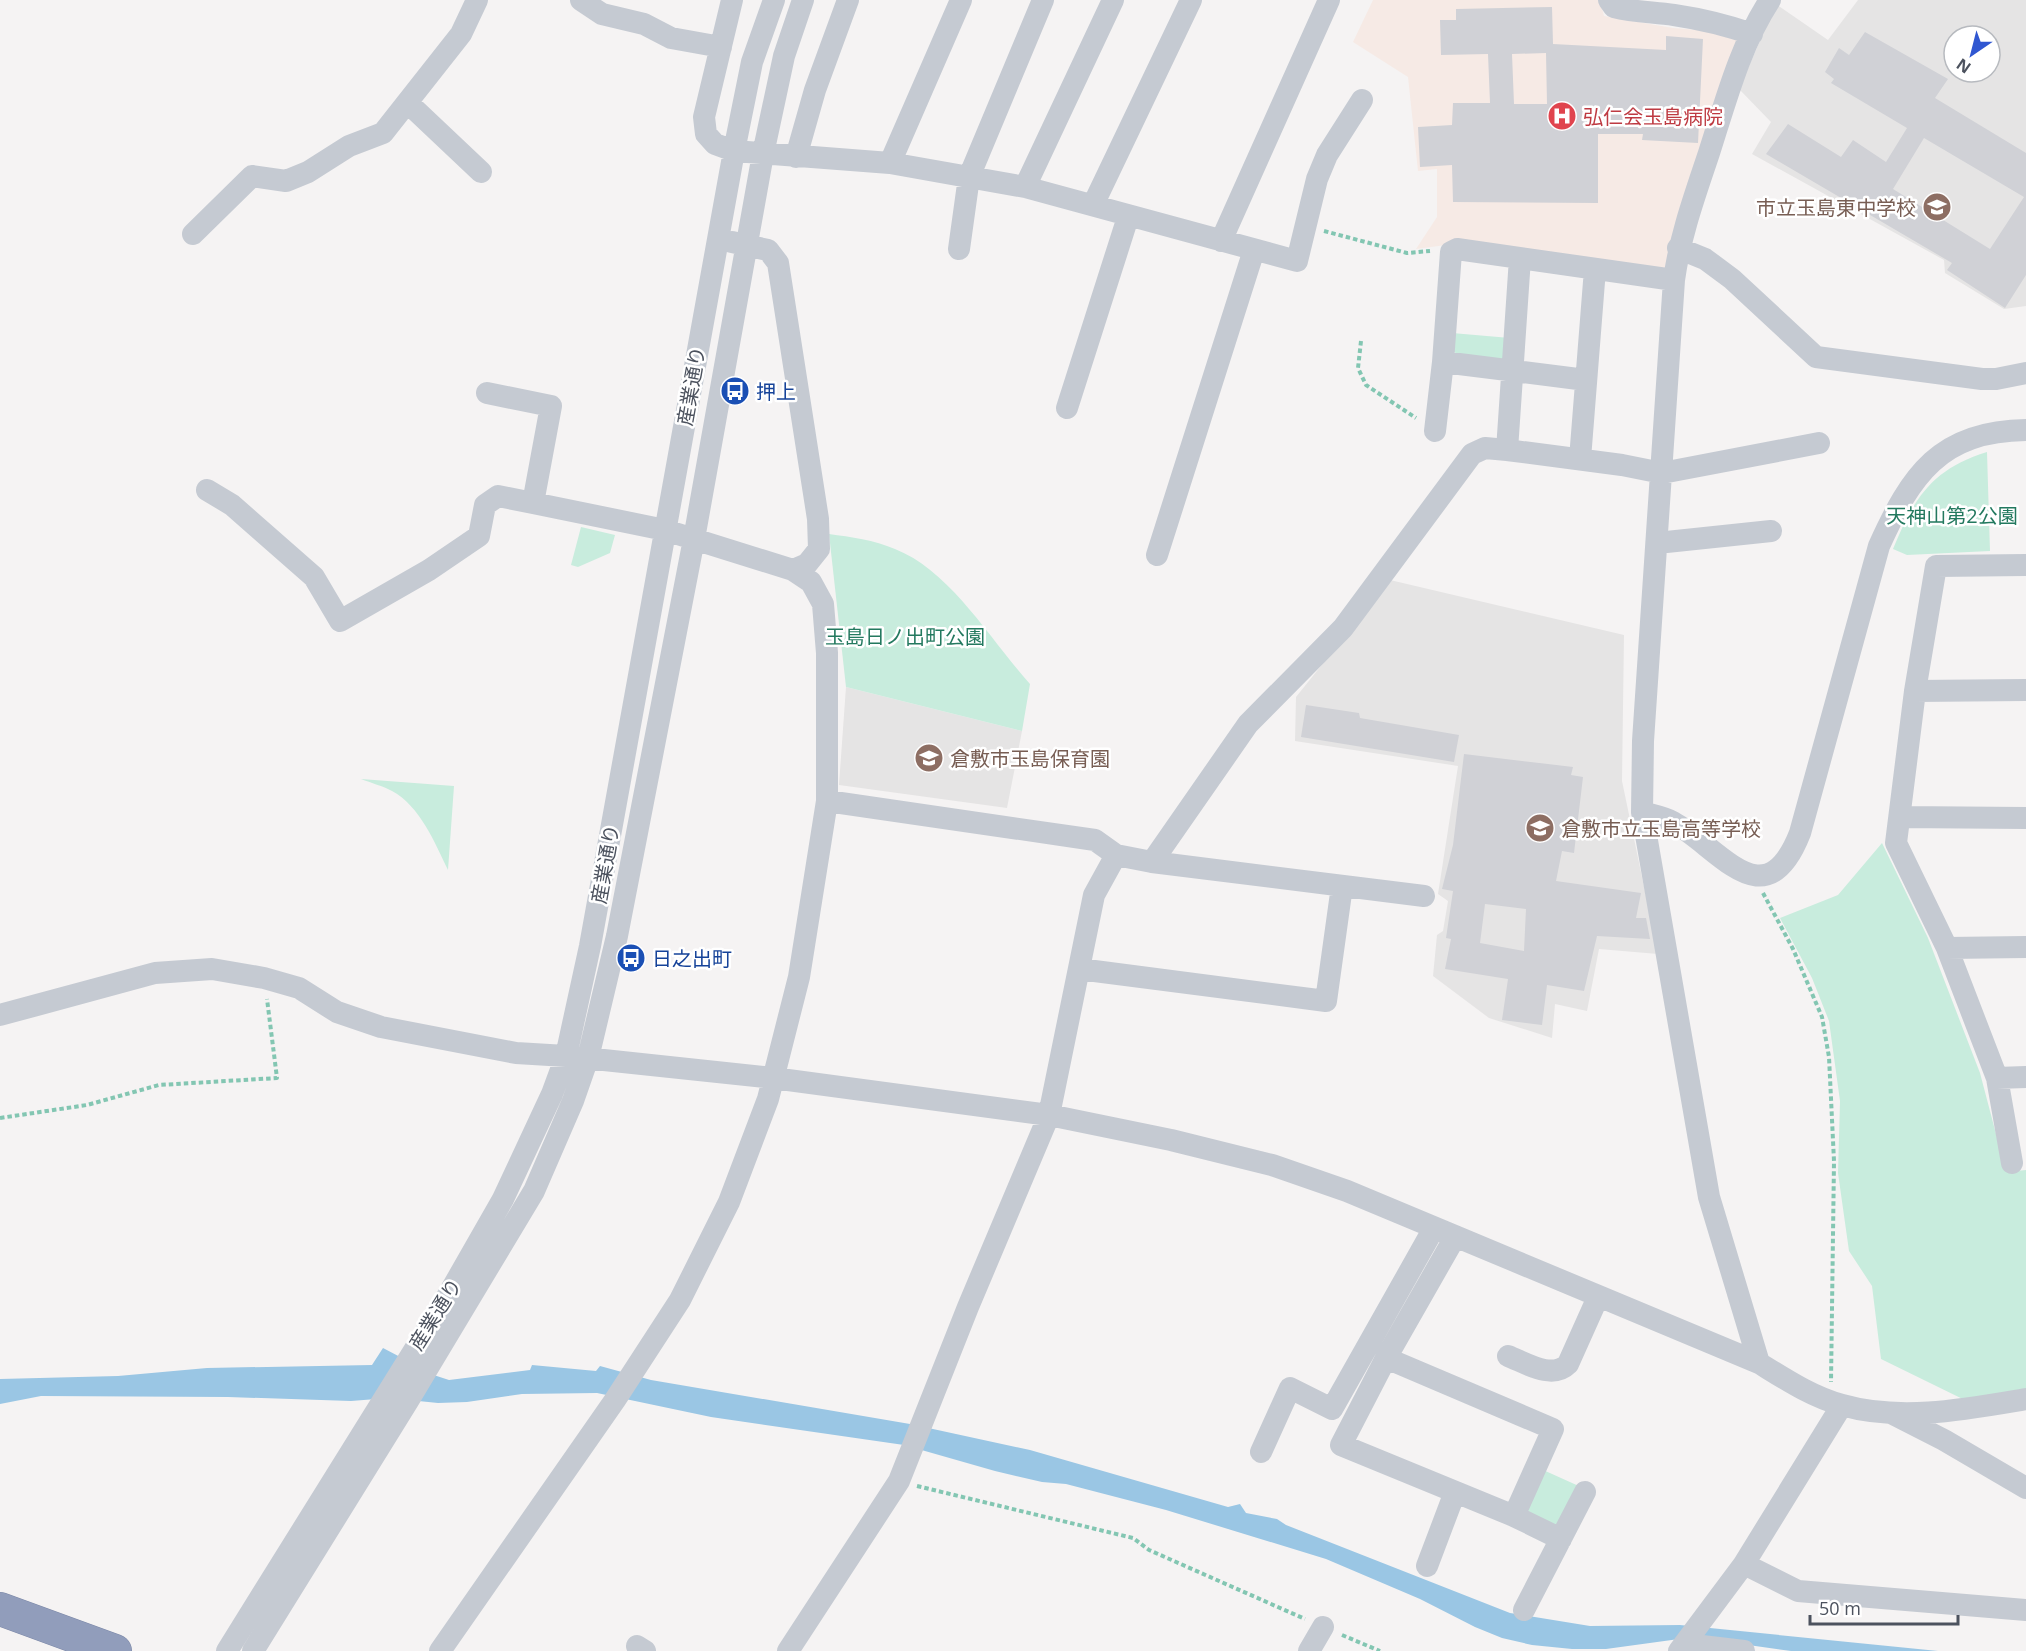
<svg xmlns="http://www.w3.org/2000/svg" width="2026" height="1651" font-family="'Open Sans','Noto Sans JP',sans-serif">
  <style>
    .education { fill: #e5e4e4; fill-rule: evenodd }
    .medical { fill: #f6eae5 }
    .green { fill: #c8ecdd }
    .water { fill: #9ac6e4 }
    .building { fill: #d0d1d6; fill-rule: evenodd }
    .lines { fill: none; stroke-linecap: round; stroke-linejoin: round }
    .highway-casing { stroke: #7c88a7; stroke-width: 34 }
    .path { stroke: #83c6b2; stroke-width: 4; stroke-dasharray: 4.5 3; stroke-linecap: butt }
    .minor { stroke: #c5cad2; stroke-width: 22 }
    .highway { stroke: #919dbb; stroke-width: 33 }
    .labels { text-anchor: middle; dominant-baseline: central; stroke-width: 5; stroke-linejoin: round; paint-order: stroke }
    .health-label { font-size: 20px; fill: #be3a42; stroke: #fff; text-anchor: start }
    .education-label { font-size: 20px; fill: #785e54; stroke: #fff; text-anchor: start }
    .street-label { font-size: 20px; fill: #4c525e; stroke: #fff }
    .transit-label { font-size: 20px; fill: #164399; stroke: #fff; text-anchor: start }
    .park-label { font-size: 20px; fill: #23795f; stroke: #fff }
  </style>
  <rect width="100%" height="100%" fill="#f5f3f3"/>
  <path class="education" d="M1858 0H2026V306L2004 309 1945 273 1944 260 1752 154 1771 122 1739 89 1776 4 1828 40ZM1954 36H1990V72H1954Z
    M1390 580 1624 635 1622 781 1658 954 1599 949 1587 1011 1555 1004 1552 1038 1489 1018 1433 976 1437 935 1443 931 1448 901 1438 894 1458 766 1295 741 1296 697Z
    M846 687 1022 731 1007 808 839 785Z"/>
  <path class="medical" d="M1373 0H1600L1604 16 1673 28 1725 32 1742 41 1664 270 1461 243 1416 249 1437 217V169L1418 171 1408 77 1353 42Z"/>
  <path class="green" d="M1452 333 1510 338 1504 362 1457 354 1450 349Z
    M1987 452 1990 551 1907 555 1893 549C1914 498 1932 469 1987 452Z
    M581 527 615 535 610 553 578 567 571 565Z
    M829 534C851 537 874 540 895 549 951 571 991 641 1030 684L1022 731 846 687Z
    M361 779 454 786 448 870C435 843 420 806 392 791 383 786 371 783 361 779Z
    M1882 843 1928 938 1980 1073 2006 1172 2026 1170V1399L1979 1407 1881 1359 1872 1286 1849 1251 1838 1173 1840 1101 1829 1021 1812 978 1780 918 1838 895Z
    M1541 1469 1581 1487 1561 1523 1552 1526 1529 1512 1525 1505Z"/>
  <path class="water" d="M383 1348 404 1359 406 1366 449 1380 530 1370 532 1365 596 1371 600 1366 651 1380 910 1424 1030 1450 1228 1507 1240 1504 1246 1513 1277 1519 1286 1525 1510 1613 1590 1626 1680 1625 1938 1651H1791L1713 1640 1679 1639 1606 1649H1572L1532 1645 1502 1638 1475 1627 1420 1599 1326 1559 1166 1510 1066 1484 1042 1482 995 1471 904 1445 711 1417 597 1393 522 1394 467 1402 438 1403 389 1398 351 1401 228 1397 41 1396 0 1404V1379L118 1376 207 1368 372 1365Z"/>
  <path class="building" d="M1552 7 1553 44 1666 50V36L1703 39 1698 143 1642 140 1643 134H1598V203L1453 202 1452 165 1420 167 1418 127 1452 125 1453 103H1490L1488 54 1441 55 1440 20H1456V9ZM1546 53 1547 104H1514L1512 54Z
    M1865 32 1948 79 1935 98 2026 153V275L2005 308 1947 270 1952 263 1766 154 1788 124 1841 157 1853 140 1886 162 1907 128 1831 83 1834 79 1825 72 1839 48 1849 55ZM1924 138 2024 197 1990 249 1893 189Z
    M1306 705 1359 713 1360 718 1459 735 1454 762 1301 737Z
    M1464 754 1573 767 1571 775 1583 777 1574 853 1562 851 1556 881 1641 893 1636 918H1646L1650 939 1597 936 1584 991 1547 985 1542 1025 1502 1020 1508 979 1445 969 1451 939 1446 938 1453 891 1442 889 1453 845ZM1485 904 1526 909 1524 951 1480 943Z"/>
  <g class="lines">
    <g class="highway-casing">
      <path id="highway" d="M0 1609 115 1651"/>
    </g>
    <path class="path" d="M1324 231 1407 253 1430 251
      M1361 341 1358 368 1366 385 1416 418
      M1763 893 1793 949 1822 1017 1829 1057 1834 1161 1831 1382
      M0 1118 87 1105 159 1085 277 1078 267 999
      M917 1486 1133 1538 1149 1550 1305 1619
      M1342 1635 1380 1651"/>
    <path class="minor" d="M581 0 602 14 644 24 671 38 721 47
      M732 0 704 117 706 134 715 144 734 151 890 163 1025 187 1297 261 1317 179 1327 155 1362 100
      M1609 0 1614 7C1634 12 1653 12 1674 15 1701 19 1726 25 1752 34
      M408 103 481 172
      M796 157 815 90 848 0
      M890 163 961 0
      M1025 187 1113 0
      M1093 205 1191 0
      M193 234 252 176 286 181 308 172 349 146 383 133 461 34 477 0
      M1221 241 1329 0
      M732 242 768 250 778 263 818 519 819 549 807 564 793 570
      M1678 248 1705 259 1732 279 1816 357 1982 379H1996L2026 373
      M959 249 969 177 1043 0
      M1443 362 1586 380
      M1067 408 1128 217
      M1435 431 1443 362 1451 252 1457 249 1674 280
      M1507 450 1520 258
      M1580 459 1595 269
      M207 490 232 505 314 577 340 621 429 570 479 536 485 505 498 496 533 503
      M1657 543 1771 531
      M1157 555 1254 250
      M1915 691 2026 690
      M827 801 1095 840 1116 855 1152 862 1248 724 1343 628 1472 454 1485 448 1507 450 1622 465 1662 473 1819 443
      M1642 812C1652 815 1664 817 1673 822 1720 848 1765 922 1800 833L1879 546C1911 475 1940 431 2026 430
      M1900 817 2026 818
      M1152 862 1424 896
      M1947 948 2026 947
      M1079 969 1326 1001 1342 886
      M0 1015 155 973 212 969 264 978 299 988 337 1012 381 1027 516 1053 566 1056 773 1078 1049 1115 1171 1140 1272 1165 1347 1191 1759 1363C1785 1379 1812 1397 1842 1405 1901 1422 1967 1409 2026 1399
      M1997 1078 2026 1077
      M2012 1163 1997 1078 1947 948 1896 843 1915 691 1936 566 2026 565
      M1455 1237 1386 1358 1341 1445 1514 1516 1561 1539
      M1508 1356C1526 1363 1552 1380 1568 1364L1598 1297
      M1386 1358 1553 1429 1514 1516
      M1759 1363 1709 1197 1642 812 1643 741 1674 280C1680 236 1695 195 1709 153 1726 100 1740 46 1770 0
      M1893 1414 1944 1440 2026 1488
      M1261 1452 1290 1388 1332 1409 1434 1228
      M1744 1564 1798 1591 2026 1610
      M1427 1566 1455 1492
      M1524 1610 1585 1492
      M1685 1644 1744 1651
      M637 1646 645 1651
      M227 1651 443 1304 503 1199 552 1094 566 1056 590 946 734 151 752 62 774 0
      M253 1651 408 1401 534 1191 573 1101 588 1058 617 936 694 539 763 154 784 56 803 0
      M440 1651 615 1400 680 1300 729 1202 768 1099 799 977 827 801V653L823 604 811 582 793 570 665 530 533 503 551 406 487 393
      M788 1651 899 1481 968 1307 1049 1115 1094 895 1116 855
      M1309 1651 1323 1627
      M1679 1651 1744 1564 1842 1405"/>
    <use href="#highway" class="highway"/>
  </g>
  <defs>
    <g id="hospital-disc" transform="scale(1.5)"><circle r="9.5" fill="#e0444e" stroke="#fff"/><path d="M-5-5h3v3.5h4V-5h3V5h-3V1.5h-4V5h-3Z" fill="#fff"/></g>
    <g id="school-disc" transform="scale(1.5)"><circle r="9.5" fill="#8d6e63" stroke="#fff"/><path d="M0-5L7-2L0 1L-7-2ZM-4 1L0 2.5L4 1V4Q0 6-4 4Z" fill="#fff"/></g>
    <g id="bus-disc" transform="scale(1.5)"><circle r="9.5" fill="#1a4fb4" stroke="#fff"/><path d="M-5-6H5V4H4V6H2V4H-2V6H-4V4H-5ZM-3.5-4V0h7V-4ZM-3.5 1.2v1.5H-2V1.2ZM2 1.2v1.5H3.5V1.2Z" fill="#fff"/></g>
  </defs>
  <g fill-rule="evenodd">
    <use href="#hospital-disc" x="1562" y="116"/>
    <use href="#school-disc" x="1937" y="207"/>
    <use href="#bus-disc" x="735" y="391"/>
    <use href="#school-disc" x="929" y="758"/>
    <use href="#school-disc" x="1540" y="828"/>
    <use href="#bus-disc" x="631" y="958"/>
  </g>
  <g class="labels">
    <g class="health-label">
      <text x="1583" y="116">弘仁会玉島病院</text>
    </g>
    <g class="education-label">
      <text x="1916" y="207" text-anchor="end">市立玉島東中学校</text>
      <text x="950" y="758">倉敷市玉島保育園</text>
      <text x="1561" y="828">倉敷市立玉島高等学校</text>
    </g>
    <g class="street-label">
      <text transform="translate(691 386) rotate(-80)">産業通り</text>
      <text transform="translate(605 864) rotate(-80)">産業通り</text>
      <text transform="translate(435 1314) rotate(-58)">産業通り</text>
    </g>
    <g class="transit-label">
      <text x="756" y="391">押上</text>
      <text x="652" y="958">日之出町</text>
    </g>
    <g class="park-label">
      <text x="1952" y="515">天神山第2公園</text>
      <text x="905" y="636">玉島日ノ出町公園</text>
    </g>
  </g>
  <g transform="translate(1972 54) rotate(215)"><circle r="28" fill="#ffffff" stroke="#b7babf" stroke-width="1.5"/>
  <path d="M0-4.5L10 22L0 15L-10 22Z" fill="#3057d1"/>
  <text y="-9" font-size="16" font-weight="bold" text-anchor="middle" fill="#4c525e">N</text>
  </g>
  <path d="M1810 1615v9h148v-9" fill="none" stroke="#4c525e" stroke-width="3"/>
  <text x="1819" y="1615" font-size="18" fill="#4c525e" stroke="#ffffff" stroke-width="4.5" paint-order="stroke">50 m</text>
</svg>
